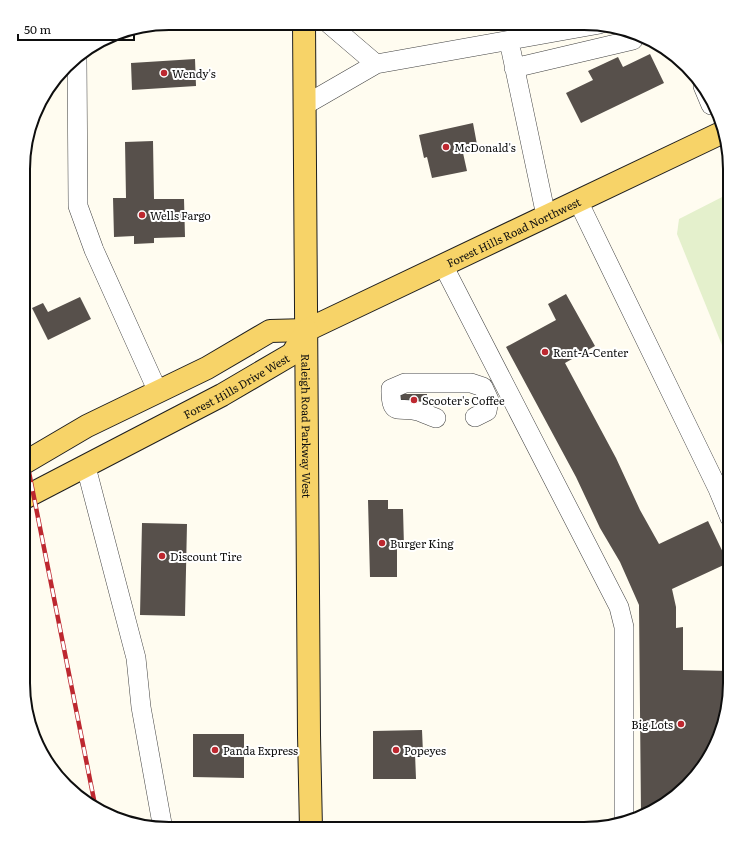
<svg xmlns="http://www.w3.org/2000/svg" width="753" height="852" font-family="Literata,serif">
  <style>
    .pitch { fill: #e4f0cc }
    .building { fill: #57504b }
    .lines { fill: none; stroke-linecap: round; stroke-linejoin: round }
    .minor-casing { stroke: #414141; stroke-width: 20 }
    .major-casing { stroke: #1f1f1f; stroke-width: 24 }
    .minor { stroke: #fff; stroke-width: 19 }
    .major { stroke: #f7d368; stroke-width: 22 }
    .rail-casing { stroke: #bd2830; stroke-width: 4.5 }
    .rail { stroke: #fff; stroke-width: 3; stroke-dasharray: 9; stroke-linecap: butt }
    .poi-dot { fill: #bd2830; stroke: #fff; stroke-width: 1.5 }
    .labels { text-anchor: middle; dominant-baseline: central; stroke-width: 4; stroke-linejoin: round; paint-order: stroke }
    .poi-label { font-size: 11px; fill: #0e0e0e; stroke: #fff; text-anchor: start }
    .street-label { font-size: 11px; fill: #0e0e0e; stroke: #fff }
    .rim { fill: none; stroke: #0e0e0e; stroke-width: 2 }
  </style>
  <rect width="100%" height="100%" fill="#fffcf0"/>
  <path class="pitch" d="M730 193V365L677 234 679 219Z"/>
  <path class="building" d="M650 54 664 83 581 123 566 93 593 80 588 71 618 57 623 67Z
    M195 59 196 86 132 90 131 63Z
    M473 123 478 150 463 153 467 171 432 178 427 157 424 158 419 135Z
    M153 141 154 199H184L185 237 154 238V243L134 244V236L114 237 113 198H126L125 142Z
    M566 294 595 346 565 363 616 458 640 510 659 544 708 521 728 563 672 589 676 607V628L683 627V670L730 671V693L711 756 665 805 641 813 639 605 620 562 600 528 576 477 506 347 556 320 548 304Z
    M80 297 91 319 48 340 32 308 43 303 48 312Z
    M401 394H427L426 406 401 407Z
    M368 500H388V509H403L404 547H397V577H370Z
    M142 523 187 524 185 616 140 615Z
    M422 730 423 753H415L416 779H373V731Z
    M193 734H244V778L193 777Z"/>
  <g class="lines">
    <g class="minor-casing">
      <path id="minor" d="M328 23 376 64
        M509 41 546 216
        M77 57 78 206 94 250 158 392
        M514 68 633 40 630 33
        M703 86 711 105
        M305 105 376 64 600 24
        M578 201 718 489 730 518
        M443 265 619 607 624 627V819
        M436 418C430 416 424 413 418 411 400 406 390 418 391 389L405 383H471L483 387 489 400 487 411 475 417
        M86 467 136 658 141 707 163 829"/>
    </g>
    <g class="major-casing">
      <g id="major">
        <path id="s1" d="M304 23 309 735 311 829"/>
        <path id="s2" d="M24 463 87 426 207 368 270 331 307 330 721 133"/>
        <path id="s3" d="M24 498 222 395 292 354 307 330"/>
      </g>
    </g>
    <use href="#minor" class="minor"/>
    <use href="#major" class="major"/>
    <g class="rail-casing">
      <path id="rail" d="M24 447 96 810"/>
    </g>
    <use href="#rail" class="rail"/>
  </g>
  <g class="poi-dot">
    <circle cx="164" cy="73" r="4"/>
    <circle cx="446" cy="147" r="4"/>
    <circle cx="142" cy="215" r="4"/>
    <circle cx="545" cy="352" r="4"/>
    <circle cx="414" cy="400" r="4"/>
    <circle cx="382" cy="543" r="4"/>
    <circle cx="162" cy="556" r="4"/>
    <circle cx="681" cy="724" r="4"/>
    <circle cx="215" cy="750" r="4"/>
    <circle cx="396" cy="750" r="4"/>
  </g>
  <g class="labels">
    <g class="poi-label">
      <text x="172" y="73">Wendy's</text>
      <text x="454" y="147">McDonald's</text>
      <text x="150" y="215">Wells Fargo</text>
      <text x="553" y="352">Rent-A-Center</text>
      <text x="422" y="400">Scooter's Coffee</text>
      <text x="390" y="543">Burger King</text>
      <text x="170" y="556">Discount Tire</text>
      <text x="673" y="724" text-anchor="end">Big Lots</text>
      <text x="223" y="750">Panda Express</text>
      <text x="404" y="750">Popeyes</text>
    </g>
    <g class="street-label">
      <text stroke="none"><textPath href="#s2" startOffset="545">Forest Hills Road Northwest</textPath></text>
      <text stroke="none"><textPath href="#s3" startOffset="240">Forest Hills Drive West</textPath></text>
      <text stroke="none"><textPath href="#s1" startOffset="403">Raleigh Road Parkway West</textPath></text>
    </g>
  </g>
  <path d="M0 0H753V852H0ZM169 30H584A139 139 0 0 1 723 169V683A139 139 0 0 1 584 822H169A139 139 0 0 1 30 683V169A139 139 0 0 1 169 30Z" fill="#fff" fill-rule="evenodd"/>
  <path class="rim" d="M169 30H584A139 139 0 0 1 723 169V683A139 139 0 0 1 584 822H169A139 139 0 0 1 30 683V169A139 139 0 0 1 169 30Z"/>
  <path d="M18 34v6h116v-6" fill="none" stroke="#0e0e0e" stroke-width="2"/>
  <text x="24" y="34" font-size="12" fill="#0e0e0e" stroke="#ffffff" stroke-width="3" paint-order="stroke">50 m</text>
</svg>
